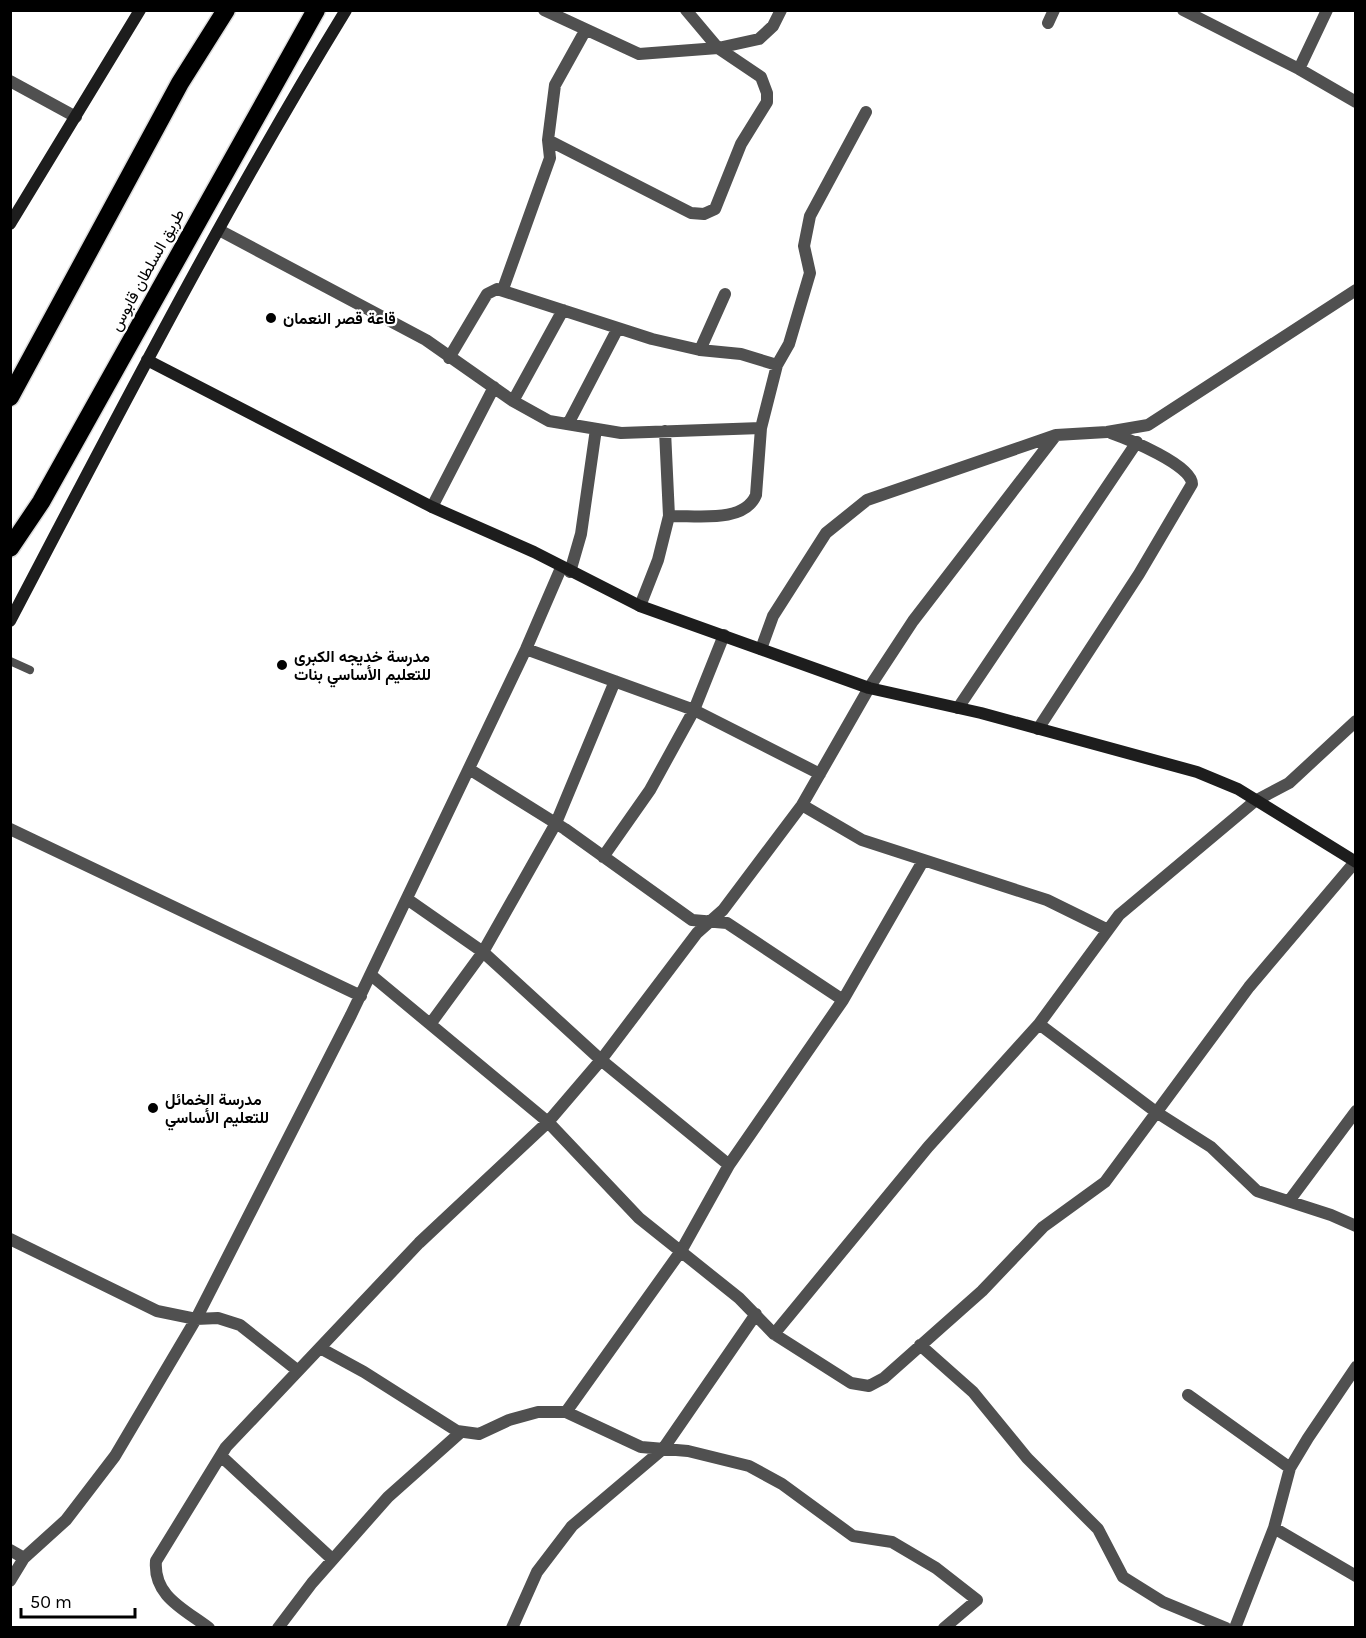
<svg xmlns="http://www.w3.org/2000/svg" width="1366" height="1638" font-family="Karla,Vazirmatn,sans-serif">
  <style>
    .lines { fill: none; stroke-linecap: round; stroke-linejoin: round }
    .highway-casing { stroke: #dbdbdb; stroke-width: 21 }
    .lane { stroke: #505050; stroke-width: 8 }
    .street { stroke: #505050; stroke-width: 12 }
    .secondary { stroke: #1d1d1d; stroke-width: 12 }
    .highway { stroke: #000; stroke-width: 18 }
    .poi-dot { fill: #000; stroke: #fff; stroke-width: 2 }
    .labels { text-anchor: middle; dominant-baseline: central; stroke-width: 4.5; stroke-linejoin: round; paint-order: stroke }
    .street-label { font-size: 16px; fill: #000; stroke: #fff }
    .poi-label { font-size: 16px; font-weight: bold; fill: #000; stroke: #fff; text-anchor: start }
  </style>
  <rect width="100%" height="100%" fill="#fff"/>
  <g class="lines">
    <g class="highway-casing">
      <path id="highway" d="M10 397 180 83 226 10
        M10 548 41 502 316 10"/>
    </g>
    <path class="lane" d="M10 661 30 670"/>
    <path class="street" d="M544 10 639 54 718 48 759 39 773 26 781 10
      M1183 10 1299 69 1356 102
      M1048 23 1054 10
      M1299 69 1327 10
      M10 81 76 117
      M548 140 691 213 704 214 715 209 741 144 767 102V93L761 77 718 48 686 10
      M219 230 426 340 513 401 549 421 621 433 761 428
      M503 289 550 158 548 140 555 85 585 31
      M700 350 725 294
      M449 358 487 294 497 289 652 339 700 350 741 354 777 365
      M513 401 563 310
      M568 424 618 328
      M432 507 494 387
      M669 516C695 515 744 524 756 495L761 428 777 365 789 344 810 273 804 246 810 216 866 112
      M570 572 581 534 596 429
      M640 606 658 560 669 516 665 431
      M526 649 694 710 820 774
      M761 649 773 616 826 533 867 500 1056 435 1107 432 1148 425 1356 290
      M958 708 1137 442
      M1038 729 1139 574 1192 484C1192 465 1128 439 1111 433
      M469 769 565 829 692 920 727 923 843 1000
      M802 805 862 840 1047 900 1108 930
      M10 829 361 996
      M603 857 650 790 694 710 724 635
      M407 899 483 952 601 1060 729 1165
      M371 975 548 1122 639 1218 739 1298 774 1334 851 1383 869 1386 884 1378 982 1291 1043 1227 1105 1182 1249 987 1355 862
      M431 1023 483 952 556 823 615 681
      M1039 1024 1156 1112 1211 1147 1257 1191 1331 1215 1356 1226
      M1289 1201 1356 1111
      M10 1239 157 1311 196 1319 218 1318 240 1325 297 1370
      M774 1334 928 1147 1039 1024 1119 915 1255 801 1289 783 1356 721
      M920 1345 973 1392 1027 1458 1098 1529 1123 1577 1163 1602 1226 1628
      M320 1348 364 1372 457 1431 479 1434 509 1420 538 1412H566L641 1447 688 1451 749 1466 782 1484 853 1536 892 1542 936 1568 977 1600 944 1628
      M1188 1395 1290 1468
      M566 1412 681 1251 729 1165 843 1000 923 861
      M221 1456 332 1559
      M1274 1528 1356 1576
      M10 1550 24 1558
      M10 1581 24 1558 66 1520 115 1456 196 1319 351 1015 526 649 561 568
      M209 1628C184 1609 153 1596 156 1561L226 1447 419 1243 548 1122 601 1060 697 933 723 910 802 805 869 688 913 621 1056 435
      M278 1628 312 1583 388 1497 461 1432
      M512 1628 537 1572 572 1526 663 1449 756 1314
      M1235 1628 1274 1528 1290 1468 1308 1438 1356 1367"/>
    <path class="secondary" d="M10 224 140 10
      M147 360 432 507 534 552 640 606 869 688 981 713 1197 772 1238 789 1356 862
      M10 621C118 415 224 209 346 10"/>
    <use href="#highway" class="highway"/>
  </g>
  <g class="poi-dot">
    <circle cx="271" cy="318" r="6"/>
    <circle cx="282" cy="665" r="6"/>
    <circle cx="153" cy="1108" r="6"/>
  </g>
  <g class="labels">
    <g class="street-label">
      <text transform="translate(147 270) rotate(-61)">طريق السلطان قابوس</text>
    </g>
    <g class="poi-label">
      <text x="283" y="318">قاعة قصر النعمان</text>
      <text x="294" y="656">مدرسة خديجه الكبرى<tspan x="294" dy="18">للتعليم الأساسي بنات</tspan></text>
      <text x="165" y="1099">مدرسة الخمائل<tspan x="165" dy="18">للتعليم الأساسي</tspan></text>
    </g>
  </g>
  <rect width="1366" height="1638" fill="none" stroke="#000000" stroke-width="24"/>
  <path d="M21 1608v9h114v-9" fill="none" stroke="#000000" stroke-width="3"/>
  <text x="30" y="1608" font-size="18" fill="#000000" stroke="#ffffff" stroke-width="4.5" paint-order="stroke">50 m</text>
</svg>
